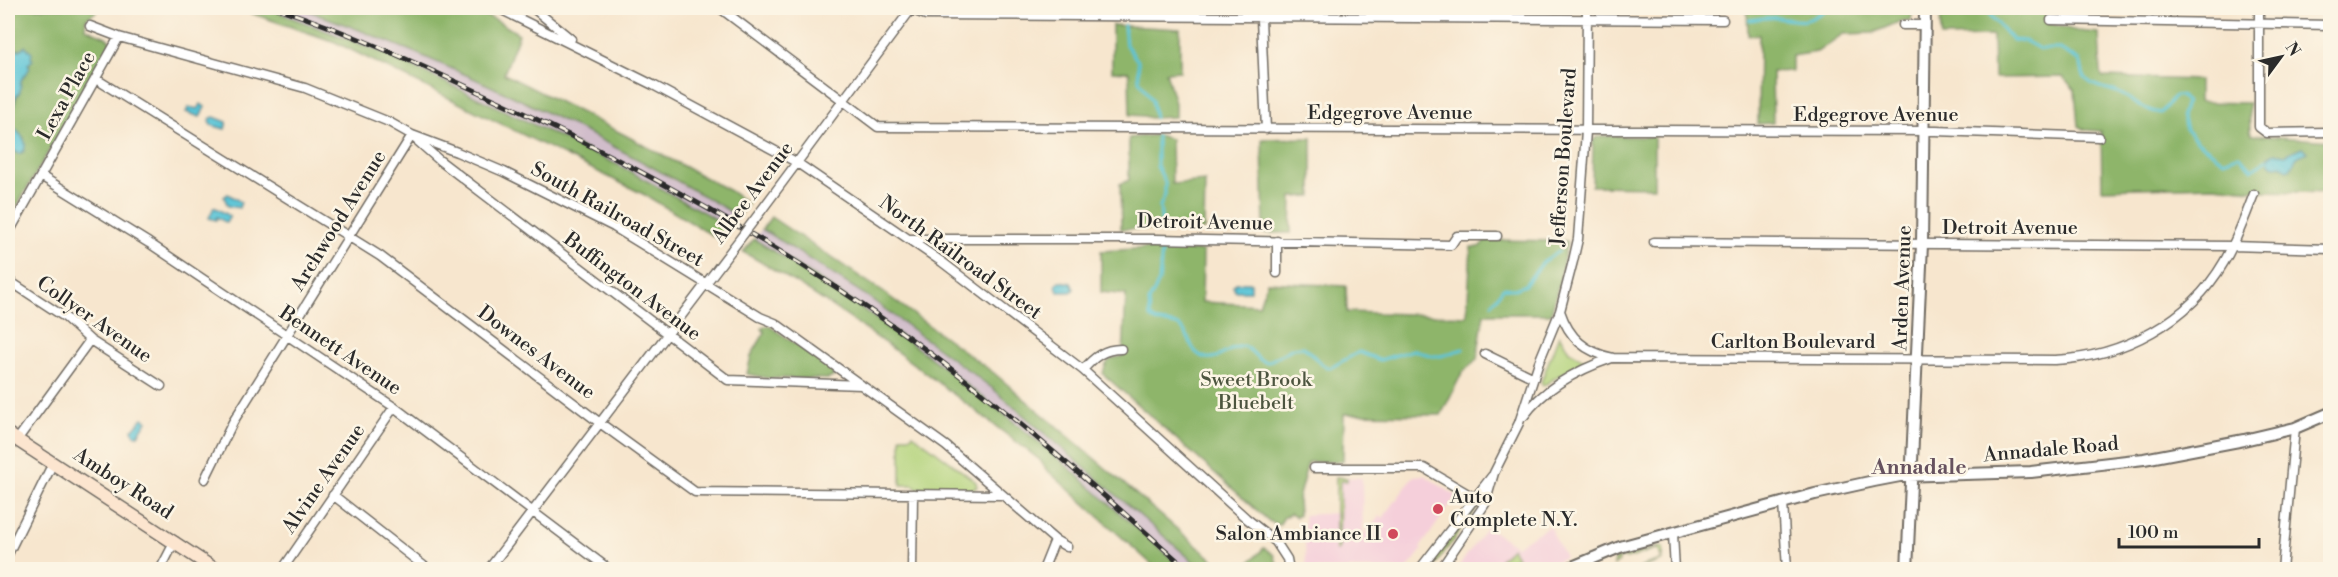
<svg xmlns="http://www.w3.org/2000/svg" width="2338" height="577" font-family="'Libre Bodoni',serif">
  <style>
    .built { fill: #f5cfda }
    .industrial { fill: #d1bdcb }
    .green { fill: #b3d37b; stroke: #6f7f53; stroke-width: 1.5 }
    .forest { fill: #8eb56b; stroke: #5c704b; stroke-width: 1.5 }
    .water { fill: #5bc5d7; stroke: #437881; stroke-width: 1.5 }
    .lines { fill: none; stroke-linecap: round; stroke-linejoin: round }
    .stream { stroke: #5bc5d7; stroke-width: 3 }
    .minor-casing { stroke: #726c64; stroke-width: 11 }
    .tertiary-casing { stroke: #726c64; stroke-width: 14 }
    .secondary-casing { stroke: #726c64; stroke-width: 15 }
    .minor { stroke: #fff; stroke-width: 8 }
    .tertiary { stroke: #fff; stroke-width: 10 }
    .secondary { stroke: #fce5cf; stroke-width: 12 }
    .rail-casing { stroke: #2b2b2b; stroke-width: 5 }
    .rail { stroke: #fcf5e5; stroke-width: 3; stroke-dasharray: 9; stroke-linecap: butt }
    .minor-bridge-casing { stroke: #726c64; stroke-width: 11; stroke-linecap: butt }
    .minor-bridge { stroke: #fff; stroke-width: 8 }
    .poi-dot { fill: #d1495b; stroke: #fcf5e5; stroke-width: 2 }
    .labels { text-anchor: middle; dominant-baseline: central; stroke-width: 5; stroke-linejoin: round; paint-order: stroke }
    .street-label { font-size: 20px; fill: #2b2b2b; stroke: #fcf5e5 }
    .park-label { font-size: 20px; fill: #4d553f; stroke: #fcf5e5 }
    .poi-label { font-size: 20px; fill: #2b2b2b; stroke: #fcf5e5; text-anchor: start }
    .neighbourhood-label { font-size: 21px; font-weight: bold; fill: #66525f; stroke: #fcf5e5 }
  </style>
  <rect width="100%" height="100%" fill="#fcf5e5"/>
  <filter id="ink" filterUnits="userSpaceOnUse"><feTurbulence type="fractalNoise" baseFrequency=".0167" numOctaves="2"/><feDisplacementMap in="SourceGraphic" scale="12" xChannelSelector="R" yChannelSelector="G"/><feConvolveMatrix kernelMatrix="1 2 1 2 8 2 1 2 1" color-interpolation-filters="sRGB"/></filter>
  <filter id="wash" filterUnits="userSpaceOnUse"><feTurbulence type="fractalNoise" baseFrequency=".008" numOctaves="4" result="noise"/><feDisplacementMap in="SourceGraphic" scale="24" xChannelSelector="R" yChannelSelector="G"/><feGaussianBlur stdDeviation="1.35" result="paint"/><feColorMatrix in="noise" values="0 0 0 0 0 0 0 0 0 0 0 0 0 0 0 0 0 1.4 0 .05"/><feComposite in="paint" operator="in"/></filter>
  <g filter="url(#wash)">
    <rect width="100%" height="100%" fill="#f7e6ce"/>
    <path class="built" d="M1424 475 1456 496 1420 548 1422 550 1407 569H1306L1304 515 1337 513 1336 477 1362 478 1363 535 1380 516 1383 518 1414 476Z
      M1549 526 1565 557 1541 569 1456 570 1487 527 1516 546Z"/>
    <path class="industrial" d="M267 8H301L370 33 496 88 610 145 738 216 730 227 647 180 497 106 386 54Z
      M762 229 867 296 992 388 1202 569H1184L1045 448 972 389 906 339 807 271 754 239Z"/>
    <path class="green" d="M1559 335 1569 351 1587 361 1566 371 1543 386 1541 382Z
      M913 434 976 482 977 487 971 490H929L915 487 914 485H901V437H909Z
      M1336 477 1347 478V481H1340L1339 550 1336 551Z
      M1475 503 1477 508 1432 569 1425 570Z
      M1659 547 1663 548V557L1661 561 1639 569 1647 564 1662 560 1658 548 1633 557 1630 556V558L1626 559 1625 557 1618 559 1619 562 1614 565 1615 559Z
      M1512 548 1517 557 1507 563 1512 569H1509L1500 559Z"/>
    <path class="forest" d="M8 8H101L86 19 85 28 106 37 111 42 108 50 8 221V147L19 154 24 151V138C21 134 16 131 13 128 7 119 20 90 21 80 28 74 26 66 32 60L30 55 23 49 8 50Z
      M236 8H267L386 54 620 166 730 227 720 240 645 195 335 42Z
      M301 8H467L496 20 519 34 504 74 623 134 730 191 748 204 738 216C599 134 453 63 301 8Z
      M1747 8H1913L1911 20 1901 21 1873 33 1843 34 1817 52 1792 56V71L1772 72 1773 123 1758 124 1759 35H1748Z
      M1940 8H2047V23L2077 31 2099 33 2101 74 2103 77 2199 80V102L2249 103 2250 130 2252 135 2330 141V193L2262 191 2214 186 2102 189 2101 131 2085 130 2078 126 2075 90 2063 77 1994 78 1993 36 1941 37Z
      M1112 25 1180 29V71L1166 72 1175 103V117L1150 118 1144 116 1130 115 1129 72 1112 71Z
      M1157 135 1171 139 1172 184 1205 181 1204 230 1121 229 1120 184 1129 180V138Z
      M1602 136 1654 137V187L1592 186 1593 141 1597 137Z
      M1312 138V196L1292 197 1291 233H1264L1262 139Z
      M771 217 883 292 994 373 1224 569H1202L992 388 867 296 762 229Z
      M754 239C857 301 954 372 1047 449 1093 488 1137 530 1184 569H1157L1046 469 1040 460C944 387 850 311 743 252Z
      M1487 240 1567 241 1560 279 1551 314H1484L1477 359 1462 373 1441 415 1344 414 1343 461 1308 462 1298 499 1299 515 1296 517 1290 514 1284 517 1279 525 1269 521 1103 374C1105 360 1111 358 1123 356L1126 295 1101 292V251L1151 248 1203 251 1202 302 1259 305 1267 282 1346 286 1347 312 1467 316 1471 247H1479Z
      M764 326H769L830 367 833 372V377L828 379 767 378 747 374 751 356 765 332 762 329Z
      M1264 548 1274 555 1279 569H1243Z"/>
    <path class="water" d="M25 46 32 53 31 58 33 60 28 64 30 68 21 80 20 92 15 98 12 125C18 134 29 138 24 151L19 154 8 147V50H20Z
      M201 104 205 107 200 117 186 112 189 107 198 109Z
      M214 117 227 122 225 129 211 125 209 122 211 118Z
      M2302 147 2307 152 2297 157 2290 169 2287 170 2281 164 2274 166 2269 163V156L2275 153 2285 155Z
      M228 194 241 202 239 208 228 206 224 197Z
      M214 207 230 216 226 223 217 217 216 220 209 218Z
      M1059 281 1071 283 1074 289 1071 292H1058L1056 285Z
      M1236 283H1251V291H1235L1233 286Z
      M143 418 147 421 138 435H135L132 430Z"/>
    <g class="lines">
      <path class="stream" d="M1984 8 2012 40 2025 41 2040 49H2060L2080 61C2083 67 2081 74 2086 79 2095 88 2107 88 2117 92 2133 99 2143 111 2161 113L2175 96H2181L2186 102 2182 115 2186 130 2199 143 2224 161 2239 155 2252 169 2268 159
        M1749 20C1758 19 1769 17 1778 18 1805 21 1804 25 1828 8
        M1124 25 1126 45 1138 61 1139 80 1152 100 1155 118
        M1157 136V166L1165 182V195L1160 206 1162 228
        M1162 249 1159 282 1149 301 1150 316C1158 327 1171 320 1180 327 1192 335 1188 351 1203 357 1217 363 1229 347 1243 346 1254 350 1257 362 1268 362L1293 348 1303 347C1314 353 1317 365 1330 368L1359 352 1380 360 1413 350 1433 356H1441L1463 349
        M1492 304 1503 288 1515 289 1525 285 1544 261 1559 251"/>
    </g>
  </g>
  <g filter="url(#ink)">
    <g class="lines">
      <g class="minor-casing">
        <path id="minor" d="M498 8 653 85 796 162 942 262 1083 370 1246 518 1276 542 1287 559 1289 570
          M533 8 571 39
          M720 8 878 127 1936 131 2099 137
          M907 8 926 15 1723 20
          M2259 8V127L2267 133 2330 132
          M1261 19 1266 129
          M2051 20 2330 25
          M1903 25H1925
          M90 26 119 37 305 88 389 122 412 135 457 152 504 172 614 227 760 317 775 323 946 446 1055 540 1067 547
          M96 79 380 256 600 423 695 492 1002 495
          M412 136 439 160 728 380 861 385
          M41 176 149 243 394 407 610 570
          M761 211 912 8
          M8 234 119 37
          M910 239H1156L1451 245 1457 236H1497
          M1277 241V273
          M1654 242 2233 246 2330 249
          M8 280 66 318 90 340 161 386
          M1560 311C1569 338 1585 352 1613 358L2055 360C2123 357 2190 321 2224 262 2237 240 2245 217 2254 194
          M1485 354 1534 378
          M1083 370C1094 357 1104 349 1121 349
          M1524 416C1545 387 1580 369 1612 358
          M17 440 90 340
          M1314 468H1424L1485 504
          M205 479 233 422 412 135
          M333 495 429 570
          M1783 502 1787 570
          M1673 534 1675 570
          M8 554 53 463
          M160 570 175 541
          M282 570 394 407
          M488 570 733 248
          M912 570 913 494
          M1043 570 1055 540
          M1419 570 1492 476
          M1440 570 1485 504 1494 473 1519 423 1539 362 1560 311 1573 261 1578 239 1586 131 1587 8
          M2282 570 2295 428"/>
      </g>
      <g class="tertiary-casing">
        <path id="tertiary" d="M1565 570 1620 547 1815 494 1874 481 1900 476 2031 472 2144 459 2244 440 2295 428 2330 413
          M1907 570 1922 244 1925 8"/>
      </g>
      <g class="secondary-casing">
        <path id="secondary" d="M8 434 216 570"/>
      </g>
      <use href="#minor" class="minor"/>
      <use href="#tertiary" class="tertiary"/>
      <use href="#secondary" class="secondary"/>
      <g class="rail-casing">
        <path id="rail" d="M277 8C349 32 418 64 487 96 631 162 771 239 900 331 1002 404 1095 487 1188 570"/>
      </g>
      <use href="#rail" class="rail"/>
      <g class="minor-bridge-casing">
        <path id="minor-bridge" d="M733 248 761 211"/>
      </g>
      <use href="#minor-bridge" class="minor-bridge"/>
    </g>
  </g>
  <g class="poi-dot">
    <circle cx="1438" cy="509" r="6"/>
    <circle cx="1393" cy="534" r="6"/>
  </g>
  <g class="labels">
    <g class="street-label">
      <text transform="translate(67 96) rotate(-61)">Lexa Place</text>
      <text x="1390" y="113">Edgegrove Avenue</text>
      <text x="1876" y="115">Edgegrove Avenue</text>
      <text transform="translate(1564 157) rotate(-86)">Jefferson Boulevard</text>
      <text transform="translate(753 193) rotate(-53)">Albee Avenue</text>
      <text transform="translate(617 215) rotate(29)">South Railroad Street</text>
      <text transform="translate(339 221) rotate(-58)">Archwood Avenue</text>
      <text transform="translate(1205 223) rotate(1)">Detroit Avenue</text>
      <text x="2010" y="228">Detroit Avenue</text>
      <text transform="translate(960 258) rotate(36)">North Railroad Street</text>
      <text transform="translate(632 287) rotate(37)">Buffington Avenue</text>
      <text transform="translate(1903 288) rotate(-88)">Arden Avenue</text>
      <text transform="translate(94 320) rotate(35)">Collyer Avenue</text>
      <text x="1793" y="342">Carlton Boulevard</text>
      <text transform="translate(340 351) rotate(34)">Bennett Avenue</text>
      <text transform="translate(536 353) rotate(37)">Downes Avenue</text>
      <text transform="translate(2051 450) rotate(-5)">Annadale Road</text>
      <text transform="translate(324 479) rotate(-55)">Alvine Avenue</text>
      <text transform="translate(123 484) rotate(33)">Amboy Road</text>
    </g>
    <g class="park-label">
      <text x="1256" y="380">Sweet Brook<tspan x="1256" dy="23">Bluebelt</tspan></text>
    </g>
    <g class="poi-label">
      <text x="1450" y="497">Auto<tspan x="1450" dy="23">Complete N.Y.</tspan></text>
      <text x="1381" y="534" text-anchor="end">Salon Ambiance II</text>
    </g>
    <g class="neighbourhood-label">
      <text x="1919" y="468">Annadale</text>
    </g>
  </g>
  <rect width="2338" height="577" fill="none" stroke="#fcf5e5" stroke-width="30"/>
  <g transform="translate(2281 57) rotate(57)" stroke="#fcf5e5" stroke-width="4.5" paint-order="stroke">
  <path d="M0-4.5L10 22L0 15L-10 22Z" fill="#2b2b2b"/>
  <text y="-9" font-size="16" font-weight="bold" text-anchor="middle" fill="#2b2b2b">N</text>
  </g>
  <path d="M2119 538v9h140v-9" fill="none" stroke="#2b2b2b" stroke-width="3"/>
  <text x="2128" y="538" font-size="18" fill="#2b2b2b" stroke="#fcf5e5" stroke-width="4.5" paint-order="stroke">100 m</text>
</svg>
